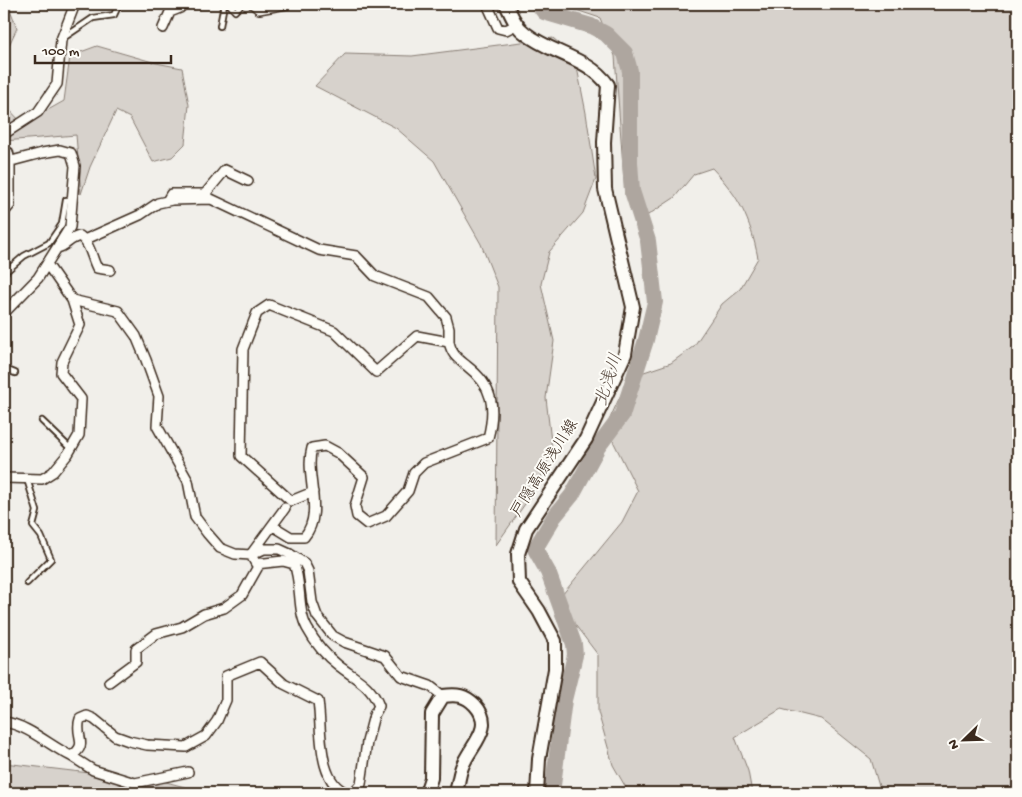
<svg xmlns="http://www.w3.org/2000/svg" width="1022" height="797" font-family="'Gochi Hand','Klee One',sans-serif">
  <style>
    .green { fill: #d7d2cc; stroke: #897e75 }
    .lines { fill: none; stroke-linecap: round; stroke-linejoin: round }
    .river { stroke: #aea69f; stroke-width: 16 }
    .lane-casing { stroke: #3b2a1e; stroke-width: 8 }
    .street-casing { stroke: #3b2a1e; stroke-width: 12 }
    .secondary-casing { stroke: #3b2a1e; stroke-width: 16 }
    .lane { stroke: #fdfcf7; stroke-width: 4.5 }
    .street { stroke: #fdfcf7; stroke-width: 9 }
    .secondary { stroke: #fdfcf7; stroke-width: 12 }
    .labels { text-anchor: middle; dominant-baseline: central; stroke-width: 4; stroke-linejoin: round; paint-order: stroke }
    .street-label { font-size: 16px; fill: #3b2a1e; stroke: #fdfcf7 }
    .water-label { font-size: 18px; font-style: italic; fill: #63554b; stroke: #fdfcf7 }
  </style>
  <rect width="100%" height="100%" fill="#f1efea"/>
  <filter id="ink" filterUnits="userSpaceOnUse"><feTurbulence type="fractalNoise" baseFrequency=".02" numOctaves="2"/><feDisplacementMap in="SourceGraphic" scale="10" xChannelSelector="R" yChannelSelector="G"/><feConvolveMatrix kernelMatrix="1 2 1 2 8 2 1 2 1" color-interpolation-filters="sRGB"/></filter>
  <g filter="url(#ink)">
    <path class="green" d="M4 4H8L17 28 4 56Z
      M558 4H1018V793H881L871 759 821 719 781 709 735 737 748 771 752 793H629L613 765 598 712V655L557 601 622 522 638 491 606 427 629 377 671 363 694 346 722 304 740 289 758 258C750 218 740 198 712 168L694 174 674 198 648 215 625 195 615 56 600 18Z
      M553 38 575 57 586 113 596 179 583 213 549 252 541 284 554 341 546 398 552 450 537 487 496 545 498 287 481 244 434 161 396 128 315 86 345 54 412 56Z
      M97 46 156 63 182 68 189 105 185 144 172 157 153 162 130 118 116 111 90 167 81 194 76 135 4 141V104L23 124 64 101 70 56Z
      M4 763 166 782 207 793H4Z"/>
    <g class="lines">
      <path class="river" d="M538 4 544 12 591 26 606 34 625 53 630 71V162L632 191 648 241 655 302 646 340 622 415 598 447 572 495 554 517 535 549 548 572 574 644 575 655 564 700 552 793"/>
      <g class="lane-casing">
        <path id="lane" d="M229 4 235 11 242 4
          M220 26 224 4
          M62 39 93 18 114 15 119 4
          M4 151H10L12 160
          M4 273 24 256 49 243 62 224 66 200H72
          M4 373 10 371 15 373
          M42 421 71 449
          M27 583 51 559 41 536 33 526 37 511 27 479"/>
      </g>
      <g class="street-casing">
        <path id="street" d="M253 4 259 9 286 4
          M487 4 498 28 506 30 516 25
          M163 28 170 12 180 8 183 4
          M4 134 38 112 57 84 61 40 75 4
          M4 163 42 153 60 150 71 153 75 166 70 227 38 278 4 313
          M167 201 171 194H205L225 170 248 181
          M4 212 10 205V163
          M84 240C91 247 92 259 97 268L110 270
          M57 248C67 246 69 238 80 236L84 240 140 215 158 203 172 200 211 199 319 250 356 256 375 276 429 297 446 317 449 328V342L417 336 376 372 334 331 269 305 257 313 243 349 241 456 291 501 313 492
          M72 300 118 311 136 336 146 360 159 396 157 426 188 481 195 517 207 533 220 548 235 554 251 555 264 549H279L290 554 304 563 308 571 312 602 317 616 333 636 344 642 385 656 401 676 430 686 443 696
          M4 478 42 479 53 472 68 454 79 435 81 399 61 373 62 362 80 325 72 300 47 264
          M273 526 291 537H304C325 513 304 475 312 448L325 446 338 453 364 477 355 506 357 516 367 524 386 516 408 491 414 473 424 463 488 438C496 407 493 386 467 366 457 358 452 355 449 342
          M252 553 285 508
          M251 555 256 564 283 561 294 564C302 584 297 610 307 628 315 643 326 656 339 666 356 679 371 685 379 706L374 715 367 742 361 784 353 793
          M109 682 136 662V649L156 634 182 627 204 614 224 608 242 595 260 563
          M4 722C28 725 50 746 71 756 90 744 74 736 80 719L87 716 94 719 115 736 129 741 147 745 186 747 206 736 217 721 226 700V676L260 662 284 684 318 701C322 725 316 784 348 793
          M71 756 93 770 135 783 188 772"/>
      </g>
      <g class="secondary-casing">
        <path id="secondary" d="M506 4C511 14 515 26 525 33 551 54 588 57 608 85L604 142 605 189 633 307 625 354 586 439 526 529 518 554 519 582 539 611 555 641V669L539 759 537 793
          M426 793 431 778 432 714 443 696C457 694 465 695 475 705 496 728 470 745 462 767 459 775 458 785 456 793"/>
      </g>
      <use href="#lane" class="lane"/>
      <use href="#street" class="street"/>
      <use href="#secondary" class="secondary"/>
    </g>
  </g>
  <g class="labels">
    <g class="street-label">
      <text transform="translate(546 469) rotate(-58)">戸隠高原浅川線</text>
    </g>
    <g class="water-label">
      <text transform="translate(610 380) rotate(-72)">北浅川</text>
    </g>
  </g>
  <rect width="1022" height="797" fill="none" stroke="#fdfcf7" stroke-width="20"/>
  <rect x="10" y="10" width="1002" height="777" fill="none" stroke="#3b2a1e" stroke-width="2" filter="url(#ink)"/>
  <g transform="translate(964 740) rotate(247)" stroke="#fdfcf7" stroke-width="4" paint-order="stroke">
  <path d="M0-4L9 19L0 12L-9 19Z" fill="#3b2a1e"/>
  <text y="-8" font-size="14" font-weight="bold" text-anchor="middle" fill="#3b2a1e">N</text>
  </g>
  <path d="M35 55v8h136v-8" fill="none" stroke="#3b2a1e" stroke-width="2.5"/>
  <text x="42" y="55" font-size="15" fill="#3b2a1e" stroke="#fdfcf7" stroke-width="4" paint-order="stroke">100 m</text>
</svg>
